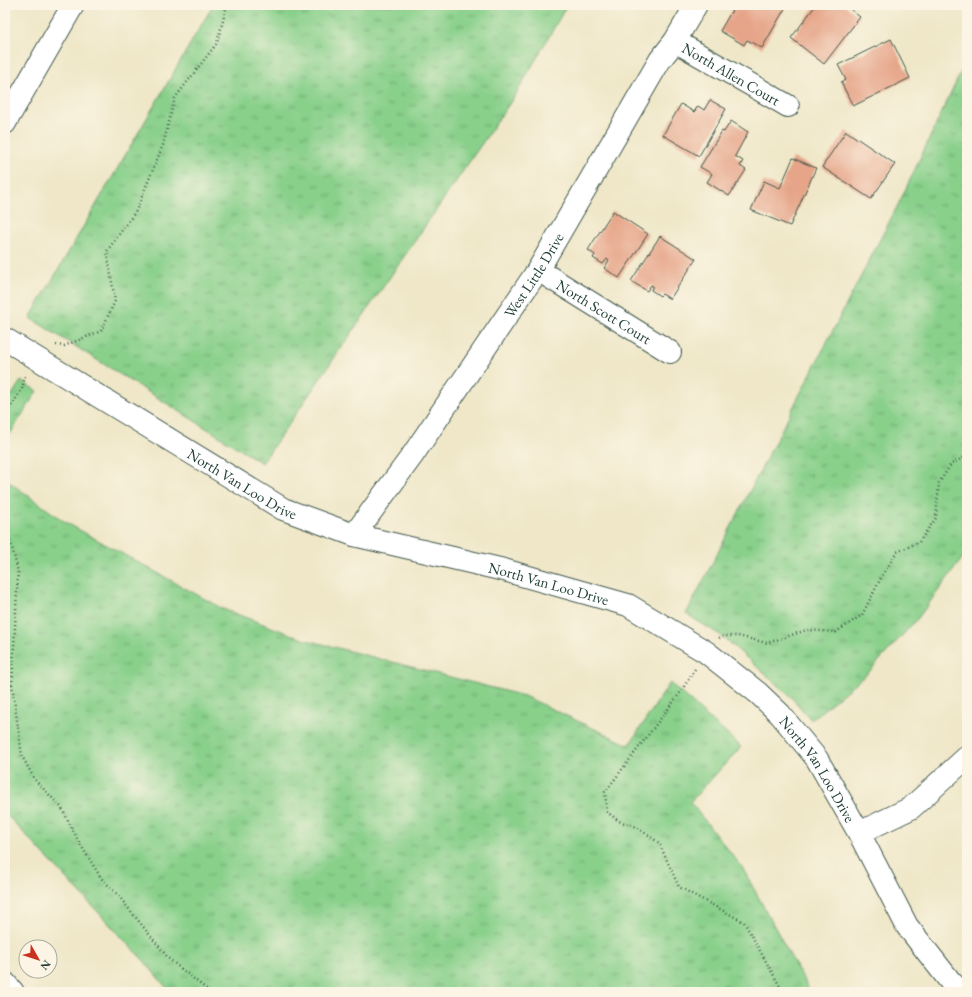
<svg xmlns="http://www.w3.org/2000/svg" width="972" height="997" font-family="'EB Garamond',serif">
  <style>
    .grass { fill: url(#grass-tufts); stroke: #548660 }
    .building { fill: #e6a589 }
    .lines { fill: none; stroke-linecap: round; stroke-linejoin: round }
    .minor-casing { stroke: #3e564a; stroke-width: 24 }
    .path { stroke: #3e564a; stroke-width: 2.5; stroke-dasharray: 1 3; stroke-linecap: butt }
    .minor { stroke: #fff; stroke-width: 22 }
    .labels { text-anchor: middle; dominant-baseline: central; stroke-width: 3.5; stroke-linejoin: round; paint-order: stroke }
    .street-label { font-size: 15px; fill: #1f3d34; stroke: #fcf5e5 }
  </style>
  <defs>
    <pattern id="grass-tufts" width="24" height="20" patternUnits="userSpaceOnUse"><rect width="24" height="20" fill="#89d08b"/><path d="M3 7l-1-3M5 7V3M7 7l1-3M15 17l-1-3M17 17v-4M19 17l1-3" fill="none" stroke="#6faa72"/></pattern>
  </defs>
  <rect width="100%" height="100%" fill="#fcf5e5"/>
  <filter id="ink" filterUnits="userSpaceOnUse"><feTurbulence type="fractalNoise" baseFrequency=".025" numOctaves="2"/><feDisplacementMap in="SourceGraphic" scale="8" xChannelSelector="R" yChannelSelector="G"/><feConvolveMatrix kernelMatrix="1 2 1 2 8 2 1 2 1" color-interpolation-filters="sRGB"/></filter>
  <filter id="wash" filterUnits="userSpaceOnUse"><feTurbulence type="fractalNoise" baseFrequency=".012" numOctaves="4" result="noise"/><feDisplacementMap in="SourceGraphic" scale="16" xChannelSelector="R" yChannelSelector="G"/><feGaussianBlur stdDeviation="0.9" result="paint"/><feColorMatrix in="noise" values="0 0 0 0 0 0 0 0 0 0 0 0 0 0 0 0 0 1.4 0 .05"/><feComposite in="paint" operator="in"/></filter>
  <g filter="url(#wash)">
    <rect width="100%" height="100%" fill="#efe7c8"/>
    <path class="grass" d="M213 5H567L516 94 262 463 30 318Z
      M967 59V552L918 618 869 672 811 720 791 697 722 636 686 614 900 201Z
      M21 381 37 391 5 442V405Z
      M5 479 65 522 223 609 303 639 524 696 629 745 670 683 741 747 690 802 742 867 810 992H170L144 961 5 813Z"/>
    <g id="blocks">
      <path class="building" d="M735 5H787L762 48 747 40 744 45 720 31Z
        M816 5H845L860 17 824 64 791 38Z
        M891 39 910 78 853 106 841 82 846 80 838 65Z
        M710 100 726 109 699 156 663 135 681 104 694 112 698 106 704 110Z
        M731 121 748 132 735 156 743 161 740 166 746 170 729 196 707 182 712 174 700 167 722 131 724 132Z
        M846 131 895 164 871 199 822 167Z
        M793 158 816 168 790 226 751 210 764 181 780 188Z
        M613 211 648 234 619 278 604 268 609 261 607 259 603 264 593 258 595 255 588 250Z
        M660 236 696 259 670 299 662 294 660 296 651 290 653 286 651 285 647 291 631 281Z"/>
    </g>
  </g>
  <g filter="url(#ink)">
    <use href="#blocks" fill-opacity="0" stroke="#3e564a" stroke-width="1"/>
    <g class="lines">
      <g class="minor-casing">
        <g id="minor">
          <path id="s1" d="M675 41 788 106"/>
          <path d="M5 123 73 5"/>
          <path id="s2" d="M538 270 670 352"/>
          <path id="s3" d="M5 339 283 509 354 535 504 570 628 605 706 652 758 693 780 714 817 759 859 833 907 926 950 981 961 992"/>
          <path id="s4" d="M354 535 412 456 538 270 660 60 675 41 696 5"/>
          <path d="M859 833 911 808 967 757"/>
          <path d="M5 983 13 992"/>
        </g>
      </g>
      <path class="path" d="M56 345 64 346 101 331 115 301 107 251 136 211 163 145 175 98 217 43 227 5
        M5 416 22 389 25 376
        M5 535 11 543 18 572 12 684 22 756 35 780 61 807 79 842 101 878 117 894 169 959 210 992
        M719 638 722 636H738L767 643 807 630 836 632 862 615 883 574 897 552 919 542 936 518 939 483 951 464 967 456
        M695 669 680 693 605 792 607 812 619 821 637 827 659 843 679 887 744 922 783 992"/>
      <use href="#minor" class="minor"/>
    </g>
  </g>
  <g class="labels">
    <g class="street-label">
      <text stroke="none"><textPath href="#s1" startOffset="65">North Allen Court</textPath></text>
      <text stroke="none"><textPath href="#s4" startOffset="316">West Little Drive</textPath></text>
      <text stroke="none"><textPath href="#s2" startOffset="78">North Scott Court</textPath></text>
      <text stroke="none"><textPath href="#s3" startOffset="278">North Van Loo Drive</textPath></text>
      <text stroke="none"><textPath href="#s3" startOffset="602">North Van Loo Drive</textPath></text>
      <text stroke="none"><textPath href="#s3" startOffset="939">North Van Loo Drive</textPath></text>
    </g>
  </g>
  <rect width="972" height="997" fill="none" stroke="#fcf5e5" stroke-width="20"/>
  <g transform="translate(38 959) rotate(129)"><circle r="19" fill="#fcf5e5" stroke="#a4ab9e"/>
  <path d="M0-3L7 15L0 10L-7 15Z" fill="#c8321e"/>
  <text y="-6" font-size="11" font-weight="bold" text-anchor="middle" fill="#1f3d34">N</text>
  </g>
</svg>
